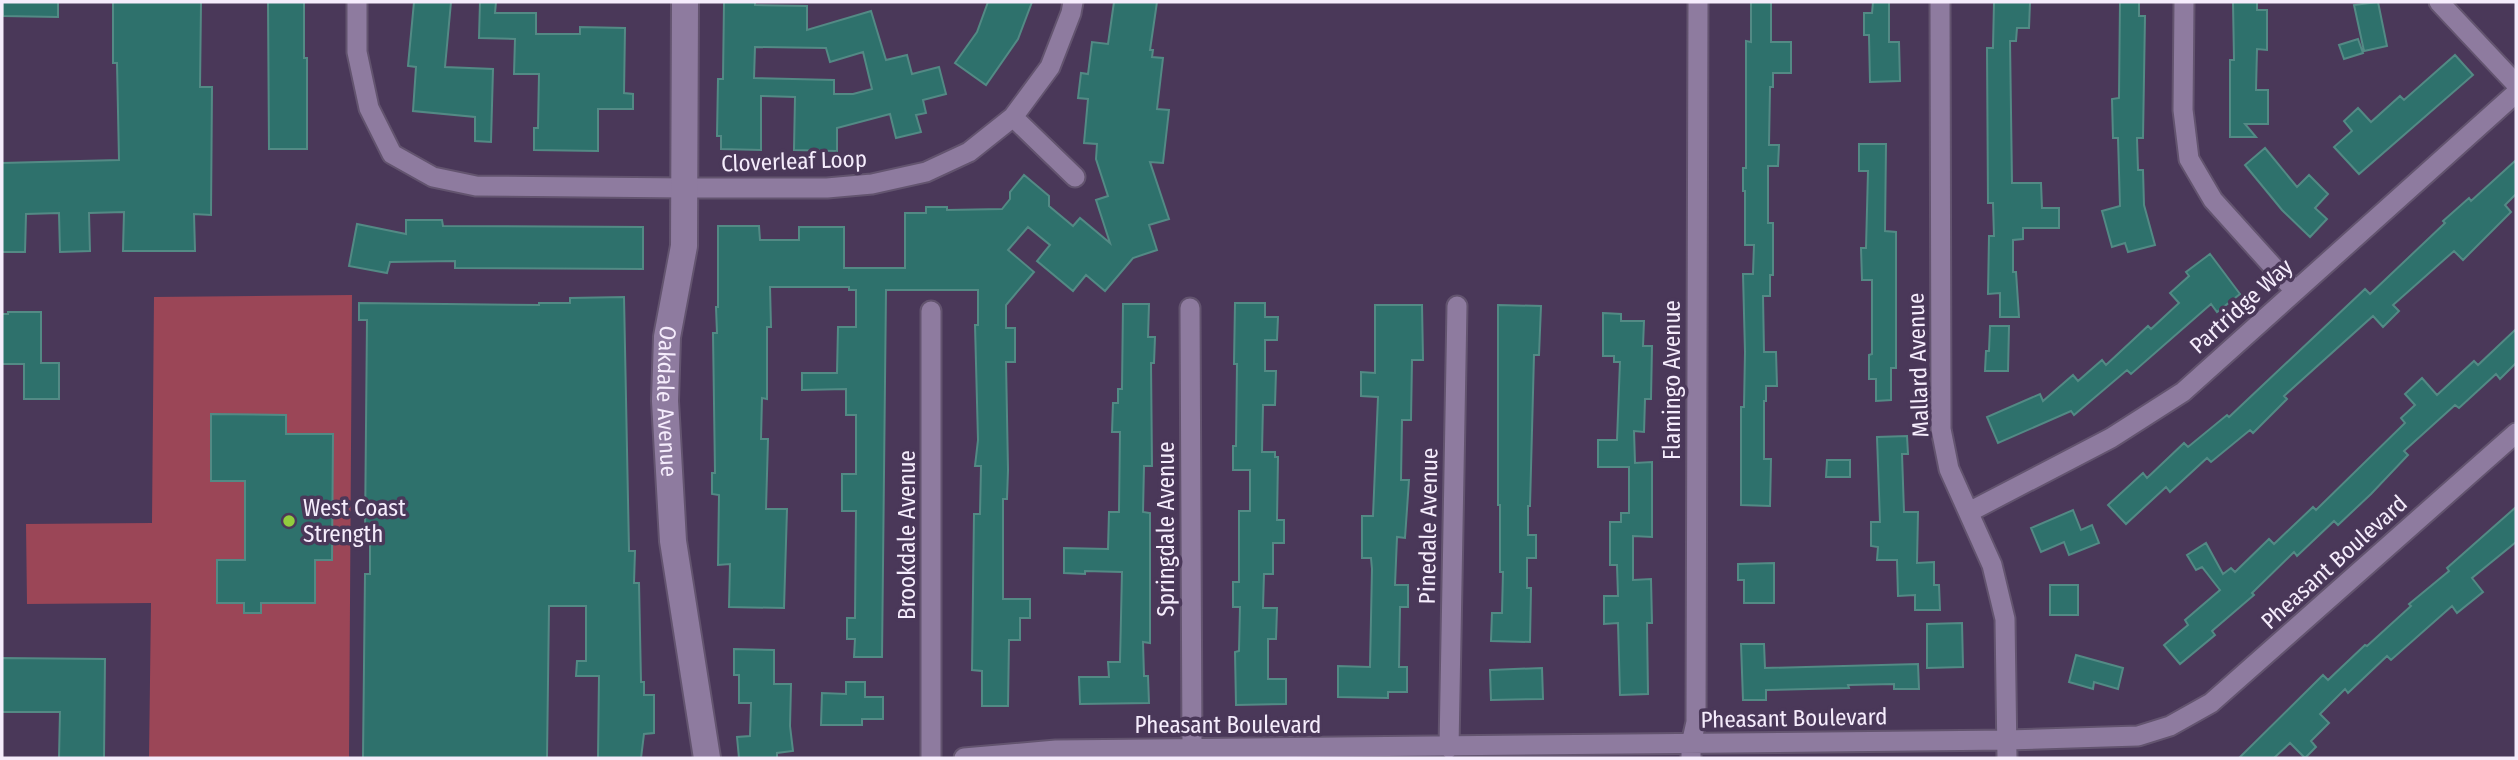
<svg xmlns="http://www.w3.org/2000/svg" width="2518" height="760" font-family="'Fira Sans Condensed',sans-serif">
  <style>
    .green { fill: #9b4657 }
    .building { fill: #2e716c; stroke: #538a85; stroke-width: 2; fill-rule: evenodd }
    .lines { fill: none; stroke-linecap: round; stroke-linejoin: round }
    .street-casing { stroke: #63546f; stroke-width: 23 }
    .secondary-casing { stroke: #63546f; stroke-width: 30 }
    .street { stroke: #8e7b9f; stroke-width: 19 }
    .secondary { stroke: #8e7b9f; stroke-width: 26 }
    .poi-dot { fill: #92cd3e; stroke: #4a3859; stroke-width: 2.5 }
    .labels { text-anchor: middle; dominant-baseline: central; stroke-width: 7; stroke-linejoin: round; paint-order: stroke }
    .street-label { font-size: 23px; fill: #f5ecfc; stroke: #4a3859 }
    .poi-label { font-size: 23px; fill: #f5ecfc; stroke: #4a3859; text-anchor: start }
  </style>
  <rect width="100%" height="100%" fill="#4a3859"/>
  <path class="green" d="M352 295 349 758H149L151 603 27 604 26 524 152 523 154 297Z"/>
  <path class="building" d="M3 2H58V17L3 16Z
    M113 2H201L200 87H212L211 215 194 214 195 251H123L124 212 89 213 90 251 60 252 59 213 26 214 25 252H2V163L119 160 117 63H113Z
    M268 2H304V58H307V149H269Z
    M414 2H451L445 67 493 69 491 142 475 141V117L413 111 416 67 408 66Z
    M480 2H496L495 13H536V34H580V27L625 28 624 93 633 94V109H598V151L534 150V128H538L539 74H514L515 39 479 38Z
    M724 2H755V5L807 6V30L871 11 886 60 907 55 912 74 939 67 946 94 923 100 926 113 916 115 921 132 896 138 890 114 837 128V151L794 150 795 97 761 96V150L721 149V136H717L718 79H723ZM755 47 826 48 830 62 863 52 872 89 853 94H834V80L754 78Z
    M988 2H1032L1018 39 986 85 955 63 977 32Z
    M1114 2H1157L1150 50H1153L1152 57 1163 58 1157 109 1169 110 1163 163 1150 162 1169 219 1149 225 1157 250 1133 258 1105 291 1086 275 1073 291 1037 261 1050 245 1028 227 1008 250 1034 272 1006 305V328H1015V362H1006L1008 470 1007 499H1003V599H1030V618H1020V640H1009L1008 706H982V671L972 670 974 514H980L981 466H975L978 440 975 325H978V290H886L882 657H854L855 639H847V618H855L856 511H842V474H856V415H846V389L802 390V373H837L838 327H856V290H849V287H770L771 327H767V399L762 398 761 439H768L766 509H787L784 608 729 607 730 564 718 565 719 495 712 494V473H715L713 333H717L716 307H718V226H759L760 240H799V227H844V268H905V213H926V207H947V210L1002 209 1010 199V192L1024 175 1049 196V206L1073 226 1080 218 1110 243 1096 200 1108 196 1096 159 1097 144 1084 143 1088 99 1078 98 1081 73 1088 74 1092 42 1108 44Z
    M1751 2H1771V42H1791V73H1773V87H1770L1769 145H1779L1778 166H1768V223H1773V275H1770V296H1763L1764 352H1776L1777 386H1766V401H1764V459H1771L1770 506 1741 505V407H1744L1745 352 1743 274H1753L1754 245H1745V191H1743V168H1746V41L1751 42Z
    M1873 2H1889V42H1899L1900 81 1870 82 1869 35H1864V13H1872Z
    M1994 2H2030L2029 28H2017L2016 41H2010L2012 183H2041L2042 208H2059V228H2023V239L2013 240V272H2016L2019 317H2000V293L1988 294 1989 236H1994L1993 203H1988L1987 48H1993Z
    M2120 2H2139V16H2145L2143 138H2137L2138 170H2143L2144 205 2155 245 2128 252 2125 243 2112 247 2102 211 2120 206 2118 138H2113L2112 99 2119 98Z
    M2233 2H2257V10H2267V50L2257 49 2256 90H2268V124H2245L2256 137H2230V60H2234Z
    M2378 2 2387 46 2364 51 2354 5Z
    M2358 39 2363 53 2344 59 2339 45Z
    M2455 55 2473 75 2359 174 2334 147 2352 131 2344 121 2358 108 2371 122 2400 96 2404 100Z
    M1859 144H1886L1885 231 1896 232V368H1891V400L1876 401V379H1869V355L1872 354V280H1862L1861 248H1866L1868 171H1859Z
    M2265 148 2297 187 2309 175 2328 194 2315 208 2327 219 2310 237 2282 210 2245 165Z
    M2516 160V194L2505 205 2511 212 2463 260 2454 251 2393 305 2399 311 2383 327 2373 316 2284 396 2287 399 2253 433 2250 430 2211 462 2207 458 2170 492 2166 487 2126 524 2108 505 2143 473 2147 478 2184 443 2188 447 2227 415 2229 417 2365 289 2370 294 2445 223 2443 221 2469 198 2471 201Z
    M406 220H442L443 226 643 227V269L455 268V261L390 262 387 273 349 266 357 224 406 234Z
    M2210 254 2240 294 2217 312 2211 304 2131 374 2127 370 2074 415 2071 411 1998 443 1987 417 2040 394 2043 401 2073 375 2078 381 2102 360 2106 365 2148 326 2151 329 2179 303 2170 293 2189 276 2186 272Z
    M624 297 629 551H635L634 583H639L641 682H644V695H654V733L644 734 641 758H598L599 676H576L577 661H586V606H549L547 758H363L365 574H370V533H365L367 320H359V303L539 305V303H570V298Z
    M1235 303H1265V317H1278L1277 340H1265V371H1276L1275 405H1263L1262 452H1275V457H1278L1277 520H1284V543H1273V574H1264L1263 608H1277L1276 639H1268V679H1286V704L1236 705 1235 652 1239 651 1240 607H1233V582H1239V511H1250V470H1233V446H1236L1237 364H1234Z
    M1123 304H1149L1148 337H1155L1154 363H1151L1152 466H1144L1143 512 1150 513V643L1143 642 1144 676H1148L1149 703 1080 704 1079 677H1109L1108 662H1120L1122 572 1085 571V574L1064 573V548L1108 549 1109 512H1119L1120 432H1112L1113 403H1118V389H1122Z
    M1375 305H1422L1423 360H1412L1411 420H1402L1401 480H1409L1405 538 1397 537 1395 585H1408V607H1400L1399 667H1407V692H1388V698L1338 697V666L1370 667 1372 569 1371 558H1362V516H1373L1378 397 1361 396V372L1375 373Z
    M1498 305 1541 306 1539 355H1534L1530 506H1528V535H1536V558H1527V588H1531L1530 642 1491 641 1492 613H1502L1503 572H1500V505H1498Z
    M8 312H41V363H59V399H24V364H2V314H8Z
    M1603 313 1621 314V321H1644L1643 346H1652L1651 399H1645L1644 432 1634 431 1635 463 1652 462V537L1633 536V580L1651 579 1652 623H1647L1648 694 1620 695 1618 623 1604 624V596H1618L1617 565H1610V522H1621V513H1629V467H1598V440H1617L1620 362H1614V356H1603Z
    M1990 326H2009L2008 371H1985L1986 351H1989Z
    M2516 329V363L2500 379 2496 374 2459 408 2455 405 2404 451 2408 455 2371 494 2338 525 2334 521 2297 556 2294 552 2252 593 2254 595 2212 631 2215 635 2180 664 2164 645 2188 625 2185 620 2220 590 2202 567 2196 570 2187 555 2206 543 2223 574 2231 568 2235 572 2269 539 2274 544 2313 507 2316 510 2405 423 2401 418 2415 405 2405 394 2422 378 2437 395 2474 361 2478 365Z
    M211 414 286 415V434H333L332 560H315V603H261V613H244V603H217V560H245V481H211Z
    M1907 436 1908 454H1902L1904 512H1918L1917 563 1934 562V585H1939L1940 610H1915V595L1898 596 1897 560H1877L1878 547 1871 546V522H1880L1877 437Z
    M1827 460H1850V477H1826Z
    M2516 507V542L2472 578 2483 592 2457 613 2452 606 2391 660 2387 656 2348 693 2345 689 2320 714 2329 723 2311 741 2316 747 2305 758 2290 743 2274 758H2239L2323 675 2328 680 2365 645 2367 646 2411 606 2409 604 2449 571 2447 568Z
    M2073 510 2081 530 2092 525 2099 543 2069 555 2064 542 2041 552 2031 528Z
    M1774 563V603H1744V580H1738V564Z
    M2050 585H2078V615H2050Z
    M1962 623 1963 667 1927 668V624Z
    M1741 644H1764L1765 668 1918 664 1919 689H1894V684L1848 685 1849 688 1766 690V700H1743Z
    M734 649 774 650V684H791L790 726 793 751 777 753V758H739L737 737 750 736 751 703H739V675H734Z
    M2076 655 2123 668 2118 689 2094 682 2093 689 2069 682Z
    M2 658 105 659 104 758H59L60 712H2Z
    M1542 668 1543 699 1491 700 1490 670Z
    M846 682H865V697H883V719H862V725H821L822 693 846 694Z"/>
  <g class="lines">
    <g class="street-casing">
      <path id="street" d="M357 2V52L369 108 392 154 433 177 476 186 685 188H827L872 184 926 172 969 152 1013 117 1050 67 1071 13 1073 2
        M1940 2 1941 429 1949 469 1992 565 2005 619 2007 758
        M2184 2 2183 110 2189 159 2213 200 2295 291
        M2439 2 2516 84
        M1013 117 1075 177
        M1190 308 1192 750
        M931 311V758
        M1969 512 2111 438 2183 392 2516 93
        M1449 748 1457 306
        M964 758 1056 750 2007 740 2138 736 2170 726 2211 703 2516 433
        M1691 758V744L1696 722 1698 2"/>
    </g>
    <g class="secondary-casing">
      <g id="secondary">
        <path id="s1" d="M685 2 684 246 667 337 665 401 673 541 707 758"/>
      </g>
    </g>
    <use href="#street" class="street"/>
    <use href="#secondary" class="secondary"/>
  </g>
  <circle class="poi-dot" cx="289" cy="521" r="7"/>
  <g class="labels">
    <g class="street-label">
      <text transform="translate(794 161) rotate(-2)">Cloverleaf Loop</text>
      <text transform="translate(2241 306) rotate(-42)">Partridge Way</text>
      <text transform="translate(1918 365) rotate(-92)">Mallard Avenue</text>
      <text transform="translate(1672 380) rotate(-90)">Flamingo Avenue</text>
      <text stroke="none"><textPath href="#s1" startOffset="401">Oakdale Avenue</textPath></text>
      <text transform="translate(1428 526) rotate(-89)">Pinedale Avenue</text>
      <text transform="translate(1166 529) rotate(-90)">Springdale Avenue</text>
      <text transform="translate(907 535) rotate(-90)">Brookdale Avenue</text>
      <text transform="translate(2334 562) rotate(-42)">Pheasant Boulevard</text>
      <text transform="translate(1794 718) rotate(-1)">Pheasant Boulevard</text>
      <text x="1228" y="725">Pheasant Boulevard</text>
    </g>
    <g class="poi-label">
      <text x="303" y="508">West Coast<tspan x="303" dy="26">Strength</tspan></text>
    </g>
  </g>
  <rect width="2518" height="760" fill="none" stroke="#f5ecfc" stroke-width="7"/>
</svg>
